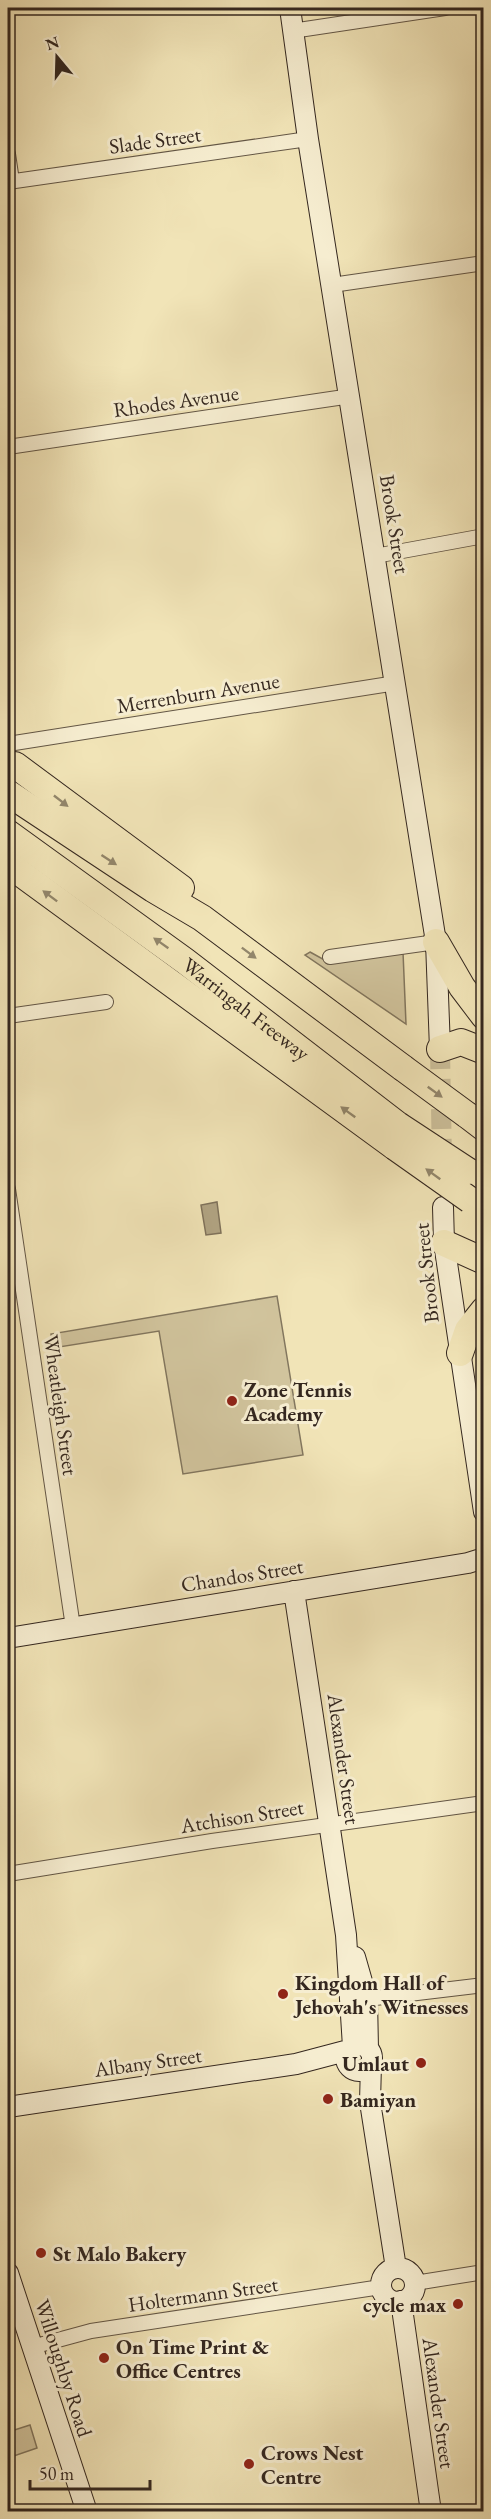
<svg xmlns="http://www.w3.org/2000/svg" width="491" height="2519" font-family="'EB Garamond',serif">
  <style>
    .green { fill: #d1c49d; stroke: #82765e; stroke-width: 1.5 }
    .water { fill: #b1a483; stroke: #7f725b; stroke-width: 1.5 }
    .lines { fill: none; stroke-linecap: round; stroke-linejoin: round }
    .secondary-tunnel { stroke: #cbbe99; stroke-width: 20; stroke-dasharray: 20 10; stroke-linecap: butt }
    .street-casing { stroke: #635645; stroke-width: 16 }
    .secondary-casing { stroke: #34271f; stroke-width: 22 }
    .highway-casing { stroke: #34271f; stroke-width: 28 }
    .street { stroke: #f6edd0; stroke-width: 14 }
    .secondary { stroke: #f6edd0; stroke-width: 20 }
    .highway { stroke: #f1e4b7; stroke-width: 26 }
    .highway-bridge-casing { stroke: #34271f; stroke-width: 28; stroke-linecap: butt }
    .highway-bridge { stroke: #f1e4b7; stroke-width: 26 }
    .oneway { fill: #92866b }
    .poi-dot { fill: #8f2418; stroke: #f6edd0; stroke-width: 2 }
    .labels { text-anchor: middle; dominant-baseline: central; stroke-width: 6; stroke-linejoin: round; paint-order: stroke }
    .street-label { font-size: 21px; fill: #34271f; stroke: #f6edd0 }
    .poi-label { font-size: 21px; font-weight: bold; fill: #34271f; stroke: #f6edd0; text-anchor: start }
  </style>
  <rect width="100%" height="100%" fill="#f1e4b7"/>
  <filter id="stains"><feTurbulence type="fractalNoise" baseFrequency=".00333" numOctaves="4"/><feColorMatrix values="0 0 0 0 .2 0 0 0 0 .09 0 0 0 0 .02 0 0 0 .5 -.17"/></filter>
  <radialGradient id="worn" r=".72"><stop offset=".6" stop-color="#630" stop-opacity="0"/><stop offset="1" stop-color="#630" stop-opacity=".3"/></radialGradient>
  <path class="green" d="M310 952 328 962 403 952 406 1024 305 955Z
    M277 1296 303 1455 183 1474 159 1331 53 1348 51 1334Z
    M30 2425 37 2448 8 2458V2432Z"/>
  <path class="water" d="M217 1202 221 1233 206 1235 201 1205Z"/>
  <g class="lines">
    <path class="secondary-tunnel" d="M440 1049 442 1163"/>
    <g class="street-casing">
      <path id="street" d="M292 31 445 8
        M8 154 12 181
        M8 182 308 139
        M332 285 484 263
        M8 447 351 396
        M375 556 484 536
        M8 744 396 683
        M330 957 436 942
        M8 1016 106 1002
        M8 1189 73 1627
        M8 1874 212 1841 484 1803
        M367 1999 484 1985
        M415 2283 484 2272
        M32 2347 91 2331 381 2287"/>
    </g>
    <g class="secondary-casing">
      <path id="secondary" d="M290 8 308 139 436 942 440 1049
        M443 1207 444 1243 484 1512
        M294 1591 346 1935 353 2047
        M8 1638 468 1563 484 1558
        M355 1957 367 1999 368 2049
        M346 2058a13 13 0 1 1 26 0a13 13 0 1 1-26 0Z
        M371 2064 370 2102 396 2268
        M8 2107 296 2064 349 2050
        M381 2285a17 17 0 1 1 34 0a17 17 0 1 1-34 0Z
        M8 2273 87 2512
        M401 2301 431 2512"/>
    </g>
    <g class="highway-casing">
      <g id="highway">
        <path d="M15 765 181 888"/>
        <path d="M8 793 153 889 202 918 403 1068"/>
        <path id="s1" d="M8 833 185 961 398 1125"/>
        <path d="M8 864 395 1147"/>
        <path d="M436 942 462 987 484 1016"/>
        <path d="M440 1049 461 1042 484 1051"/>
        <path d="M467 1115 484 1128"/>
        <path d="M468 1171 484 1182"/>
        <path d="M444 1243 484 1261"/>
        <path d="M460 1353 468 1330 484 1310"/>
      </g>
    </g>
    <use href="#street" class="street"/>
    <use href="#secondary" class="secondary"/>
    <use href="#highway" class="highway"/>
    <g class="highway-bridge-casing">
      <path id="highway-bridge" d="M403 1068 467 1115
        M398 1125 468 1171
        M395 1147 470 1200"/>
    </g>
    <use href="#highway-bridge" class="highway-bridge"/>
  </g>
  <defs><path id="oneway-solid" d="M-6-.8H1V-3.2L6.5 0L1 3.2V.8H-6Z" transform="scale(1.5)"/></defs>
  <g class="oneway">
    <use href="#oneway-solid" transform="translate(61 801) rotate(38)"/>
    <use href="#oneway-solid" transform="translate(109 860) rotate(33)"/>
    <use href="#oneway-solid" transform="translate(50 896) rotate(-143)"/>
    <use href="#oneway-solid" transform="translate(161 943) rotate(-145)"/>
    <use href="#oneway-solid" transform="translate(249 953) rotate(37)"/>
    <use href="#oneway-solid" transform="translate(435 1092) rotate(36)"/>
    <use href="#oneway-solid" transform="translate(348 1112) rotate(-144)"/>
    <use href="#oneway-solid" transform="translate(433 1174) rotate(-144)"/>
  </g>
  <g class="poi-dot">
    <circle cx="232" cy="1401" r="6"/>
    <circle cx="283" cy="1994" r="6"/>
    <circle cx="421" cy="2063" r="6"/>
    <circle cx="328" cy="2099" r="6"/>
    <circle cx="41" cy="2253" r="6"/>
    <circle cx="458" cy="2304" r="6"/>
    <circle cx="104" cy="2358" r="6"/>
    <circle cx="249" cy="2464" r="6"/>
  </g>
  <g class="labels">
    <g class="street-label">
      <text transform="translate(155 140) rotate(-8)">Slade Street</text>
      <text transform="translate(176 401) rotate(-8)">Rhodes Avenue</text>
      <text transform="translate(395 524) rotate(81)">Brook Street</text>
      <text transform="translate(198 693) rotate(-9)">Merrenburn Avenue</text>
      <text stroke="none"><textPath href="#s1" startOffset="296">Warringah Freeway</textPath></text>
      <text transform="translate(426 1273) rotate(-96)">Brook Street</text>
      <text transform="translate(61 1405) rotate(82)">Wheatleigh Street</text>
      <text transform="translate(242 1575) rotate(-9)">Chandos Street</text>
      <text transform="translate(344 1759) rotate(82)">Alexander Street</text>
      <text transform="translate(242 1816) rotate(-9)">Atchison Street</text>
      <text transform="translate(148 2062) rotate(-8)">Albany Street</text>
      <text transform="translate(203 2294) rotate(-8)">Holtermann Street</text>
      <text transform="translate(64 2368) rotate(72)">Willoughby Road</text>
      <text transform="translate(439 2403) rotate(82)">Alexander Street</text>
    </g>
    <g class="poi-label">
      <text x="244" y="1389">Zone Tennis<tspan x="244" dy="24">Academy</tspan></text>
      <text x="295" y="1982">Kingdom Hall of<tspan x="295" dy="24">Jehovah's Witnesses</tspan></text>
      <text x="409" y="2063" text-anchor="end">Umlaut</text>
      <text x="340" y="2099">Bamiyan</text>
      <text x="53" y="2253">St Malo Bakery</text>
      <text x="446" y="2304" text-anchor="end">cycle max</text>
      <text x="116" y="2346">On Time Print &amp;<tspan x="116" dy="24">Office Centres</tspan></text>
      <text x="261" y="2452">Crows Nest<tspan x="261" dy="24">Centre</tspan></text>
    </g>
  </g>
  <rect width="491" height="2519" fill="none" stroke="#f1e4b7" stroke-width="30"/>
  <rect x="9" y="9" width="473" height="2501" fill="none" stroke="#34271f" stroke-width="3"/>
  <rect x="15" y="15" width="461" height="2489" fill="none" stroke="#34271f" stroke-width="1.5"/>
  <g transform="translate(57 57) rotate(341)" stroke="#f6edd0" stroke-width="4.5" paint-order="stroke">
  <path d="M0-4.5L10 22L0 15L-10 22Z" fill="#34271f"/>
  <text y="-9" font-size="16" font-weight="bold" text-anchor="middle" fill="#34271f">N</text>
  </g>
  <path d="M30 2480v9h120v-9" fill="none" stroke="#34271f" stroke-width="3"/>
  <text x="39" y="2480" font-size="18" fill="#34271f" stroke="#f6edd0" stroke-width="4.5" paint-order="stroke">50 m</text>
  <rect width="100%" height="100%" filter="url(#stains)"/>
  <rect width="100%" height="100%" fill="url(#worn)"/>
</svg>
